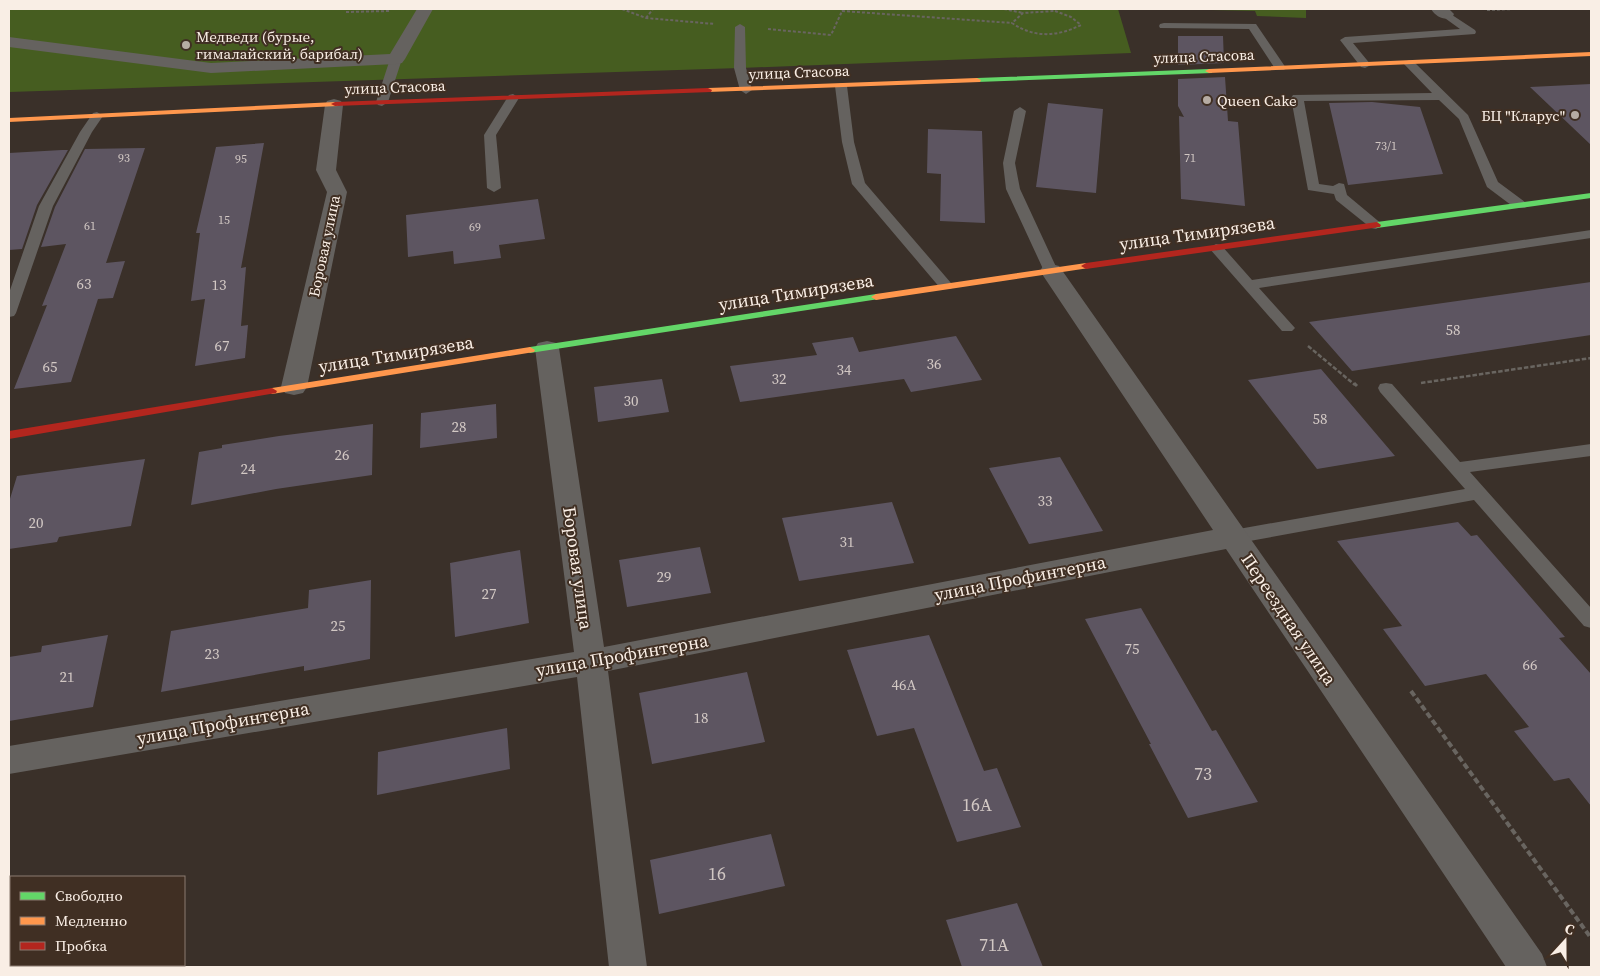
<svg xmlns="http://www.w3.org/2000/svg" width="1600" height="976" font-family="'Source Serif 4',serif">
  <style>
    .green { fill: #465d20 }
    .building { fill: #5d5561 }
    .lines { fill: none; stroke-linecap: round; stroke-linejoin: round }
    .path-far3 { stroke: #696560; stroke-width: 2; stroke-dasharray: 3 2; stroke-linecap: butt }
    .path-far2 { stroke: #696560; stroke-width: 2.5; stroke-dasharray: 4.5 2; stroke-linecap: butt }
    .path-far1 { stroke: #696560; stroke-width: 3; stroke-dasharray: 5 2.5; stroke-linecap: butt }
    .path { stroke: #696560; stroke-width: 4; stroke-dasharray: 6 3; stroke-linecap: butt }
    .lane { fill: #65625f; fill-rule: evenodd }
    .street { fill: #65625f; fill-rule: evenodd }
    .fast { fill: #63d668; fill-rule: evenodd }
    .slow { fill: #ff974d; fill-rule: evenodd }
    .jam { fill: #b3261e; fill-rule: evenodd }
    .poi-dot { fill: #b6aca3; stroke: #402f23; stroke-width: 2 }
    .labels { text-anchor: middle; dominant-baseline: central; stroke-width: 4; stroke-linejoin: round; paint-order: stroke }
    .far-number-label { font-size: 12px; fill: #d2c8c4 }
    .far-poi-label { font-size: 15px; fill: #f9eee5; stroke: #402f23; text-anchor: start }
    .far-street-label { font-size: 15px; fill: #f9eee5; stroke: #402f23 }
    .number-label { font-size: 15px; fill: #d2c8c4 }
    .street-label { font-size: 18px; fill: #f9eee5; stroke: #402f23 }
    .near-number-label { font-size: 18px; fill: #d2c8c4 }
  </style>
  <rect width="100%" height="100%" fill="#3a3029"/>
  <path class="green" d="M9 9H1118L1131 53 740 68 9 92Z
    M1167 9H1306V18L1257 16 1255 11Z"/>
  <path class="building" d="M1178 36H1223L1224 63 1178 65Z
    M1225 77 1228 121 1238 122 1245 206 1181 199 1179 116 1184 117 1178 106V79Z
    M1591 84V145L1530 87Z
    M1372 102 1420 107 1443 174 1348 185 1329 103Z
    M1048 103 1103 109 1096 193 1036 187Z
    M928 129 982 131 985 223 940 221 941 174 927 173Z
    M264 143 241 268 246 267 241 326 248 325 245 358 195 366 205 299 191 301 200 233H196L216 147Z
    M145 148 106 263 125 261 113 298 98 299 71 382 14 389 47 305 42 306 66 244 41 247 55 207 85 149Z
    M62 150H68L37 205 22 249 9 250V153Z
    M538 199 545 239 499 245 501 258 454 264 453 251 408 257 406 215Z
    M1591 282V335L1352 371 1309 322Z
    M956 336 982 380 911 392 904 379 740 402 730 366 817 355 812 343 853 337 859 352Z
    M1321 369 1395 456 1317 469 1248 380Z
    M662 379 669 412 598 422 594 387Z
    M496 404 497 438 420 448 421 413Z
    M373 424 372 475 276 489 191 505 199 452 222 448V445L279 436Z
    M1060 457 1103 531 1029 544 989 468Z
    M145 459 131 526 59 537 57 542 9 549V502L17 476Z
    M892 502 914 563 799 581 782 518Z
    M1458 522 1471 536 1477 535 1565 637 1559 638 1591 674V806L1569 778 1554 781 1514 731 1529 727 1486 674 1425 686 1383 629 1402 626 1337 541Z
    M700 547 711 593 627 607 619 560Z
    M520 550 529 623 455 637 450 563Z
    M371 580 370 659 304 671V666L161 692 171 631 308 608 309 590Z
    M1141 608 1212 731 1216 730 1258 802 1188 818 1149 744H1151L1085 619Z
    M108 635 93 707 9 721V657L41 652 42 646Z
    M929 635 984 771 997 768 1021 827 957 842 914 728 877 736 847 650Z
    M747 672 765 742 652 764 639 693Z
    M507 728 510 769 377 795 378 752Z
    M771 834 785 886 659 914 650 860Z
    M1017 903 1043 967H962L946 920Z"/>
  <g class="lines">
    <path class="path-far3" d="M622 9 646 18 715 24
      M1004 9 1023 13
      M1487 10 1514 9
      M842 11 1012 23
      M1055 11 1071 17 1081 25C1057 37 1034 38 1012 23L1023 13Z
      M346 12 390 11
      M646 18 653 9
      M768 29 831 35 843 9"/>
    <path class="path-far2" d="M1308 346 1355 385
      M1421 383 1591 358"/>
    <path class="path-far1" d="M1354 383 1357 386"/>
    <path class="path" d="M1411 691 1591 938"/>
    <path class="lane" d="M1446 11 1475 30 1476 32 1475 34 1353 43 1371 65 1365 68 1361 67 1340 40 1345 37 1460 29 1442 16 1441 14 1442 12Z
      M1164 23 1256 24 1286 68 1284 70H1276L1249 29 1160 28 1159 26 1160 24Z
      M740 24 745 27 746 68 752 90 746 94 740 90 734 68 735 27Z
      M396 56 402 59 388 102 382 106 378 105 376 102 390 59Z
      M1409 60 1413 61 1468 115 1498 182 1525 202 1527 205 1525 208H1515L1487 187 1459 119 1439 100 1304 101 1319 184 1333 186 1339 183 1344 184 1347 195 1383 225 1376 229 1371 228 1336 200 1334 194 1308 190 1291 98 1293 95 1432 93 1403 63Z
      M841 83 847 86 854 142 865 183 951 283 953 286 951 289H941L852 184 842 142 835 86Z
      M513 94 519 98 496 135 501 188 494 192 487 188 484 135 509 95Z
      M1020 107 1026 111 1015 163 1020 189 1058 271 1056 274H1046L1044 271 1006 189 1003 163 1014 111Z
      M97 112 103 116 92 132 53 206 16 313 14 316 9 317V293L39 206 80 132 93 113Z
      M1591 230V238L1259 288 1295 328 1292 331H1282L1209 248 1216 244 1221 245 1252 280Z
      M1386 383 1392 384 1460 462 1591 444V456L1470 472 1591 608V628L1584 626 1474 500 1233 544 1227 542 1224 537 1227 532 1233 530 1465 489 1380 392 1378 388 1380 384Z"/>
    <path class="street" d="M417 9H433L405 59 402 63 396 64 211 73 9 47V37L211 63 390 54Z
      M1431 9H1449L1454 14 1452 18C1443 20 1436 17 1431 9Z
      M334 99 341 101 343 105 336 170 347 192 307 387 303 393 294 395 285 393 281 387 327 192 316 170 325 105 327 101Z
      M1051 264 1059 266 1542 954 1547 967H1506L1226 549 608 671 647 967H609L577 677 9 774V746L574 652 535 348 538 343 547 341 556 343 559 348 604 647 1213 530 1040 271 1043 266Z"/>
    <path class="fast" d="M1209 69H1212V73L977 82 973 80 977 78Z
      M1591 193V198L1377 228 1373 225 1377 222Z
      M876 294 881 297 879 299 530 353 525 350 530 347Z"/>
    <path class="slow" d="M1591 52V56L1209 73 1205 71 1209 69Z
      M977 78 981 80 980 82 708 92 704 90 708 88Z
      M335 102H338V106L9 122V118Z
      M1086 263 1091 266 1089 268 876 300 871 297 876 294Z
      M530 347 535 350 534 352 272 394 267 391 272 388Z"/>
    <path class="jam" d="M708 88 712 90 711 92 335 106 331 104 335 102Z
      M1377 222 1381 225 1380 227 1086 269 1081 266 1086 263Z
      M272 388 277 391 276 393 9 439V431Z"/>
  </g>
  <g class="poi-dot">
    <circle cx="186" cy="45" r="5"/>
    <circle cx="1207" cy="100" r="5"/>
    <circle cx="1575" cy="115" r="5"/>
  </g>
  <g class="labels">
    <g class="far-number-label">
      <text x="1386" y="146">73/1</text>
      <text x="124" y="158">93</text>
      <text x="1190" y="158">71</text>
      <text x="241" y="159">95</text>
      <text x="224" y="220">15</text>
      <text x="90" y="226">61</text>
      <text x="475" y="227">69</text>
    </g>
    <g class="far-poi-label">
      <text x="196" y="36">Медведи (бурые,<tspan x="196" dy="17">гималайский, барибал)</tspan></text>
      <text x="1217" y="100">Queen Cake</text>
      <text x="1565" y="115" text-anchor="end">БЦ "Кларус"</text>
    </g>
    <g class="far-street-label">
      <text transform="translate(1204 56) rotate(-2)">улица Стасова</text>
      <text transform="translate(799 72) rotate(-2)">улица Стасова</text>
      <text transform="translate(395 87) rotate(-2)">улица Стасова</text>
      <text transform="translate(324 246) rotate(-78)">Боровая улица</text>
    </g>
    <g class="number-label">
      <text x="84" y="283">63</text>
      <text x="219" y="284">13</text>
      <text x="1453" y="329">58</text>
      <text x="222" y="345">67</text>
      <text x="934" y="363">36</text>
      <text x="50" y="366">65</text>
      <text x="844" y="369">34</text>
      <text x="779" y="378">32</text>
      <text x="631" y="400">30</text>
      <text x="1320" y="418">58</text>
      <text x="459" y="426">28</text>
      <text x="342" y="454">26</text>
      <text x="248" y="468">24</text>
      <text x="1045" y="500">33</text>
      <text x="36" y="522">20</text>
      <text x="847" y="541">31</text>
      <text x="664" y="576">29</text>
      <text x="489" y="593">27</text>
      <text x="338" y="625">25</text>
      <text x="1132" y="648">75</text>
      <text x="212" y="653">23</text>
      <text x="1530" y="664">66</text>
      <text x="67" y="676">21</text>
      <text x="904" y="684">46А</text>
      <text x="701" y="717">18</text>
    </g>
    <g class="street-label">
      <text transform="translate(1197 233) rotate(-8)">улица Тимирязева</text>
      <text transform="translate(796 292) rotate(-9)">улица Тимирязева</text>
      <text transform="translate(396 354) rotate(-9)">улица Тимирязева</text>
      <text transform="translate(578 568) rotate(82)">Боровая улица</text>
      <text transform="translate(1020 578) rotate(-11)">улица Профинтерна</text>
      <text transform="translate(1289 619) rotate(56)">Переездная улица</text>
      <text transform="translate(622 655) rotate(-10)">улица Профинтерна</text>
      <text transform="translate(223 723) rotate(-10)">улица Профинтерна</text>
    </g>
    <g class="near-number-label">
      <text x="1203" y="773">73</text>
      <text x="977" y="804">16А</text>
      <text x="717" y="873">16</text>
      <text x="994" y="944">71А</text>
    </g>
  </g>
  <rect width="1600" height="976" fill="none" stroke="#f9eee5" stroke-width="20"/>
  <rect x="10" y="876" width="175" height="90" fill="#402f23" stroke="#8a7b71"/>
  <rect x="20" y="892" width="25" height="8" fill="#63d668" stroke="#8a7b71"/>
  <text x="55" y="901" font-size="15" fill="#f9eee5">Свободно</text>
  <rect x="20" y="917" width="25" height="8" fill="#ff974d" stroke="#8a7b71"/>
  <text x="55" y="926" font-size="15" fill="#f9eee5">Медленно</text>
  <rect x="20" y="942" width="25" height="8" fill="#b3261e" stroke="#8a7b71"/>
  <text x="55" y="951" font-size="15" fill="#f9eee5">Пробка</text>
  <g transform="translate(1565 941) rotate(21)" stroke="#402f23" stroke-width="4" paint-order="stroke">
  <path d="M0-4L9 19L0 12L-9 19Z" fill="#f9eee5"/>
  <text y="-8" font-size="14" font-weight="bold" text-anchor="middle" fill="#f9eee5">С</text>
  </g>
</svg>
